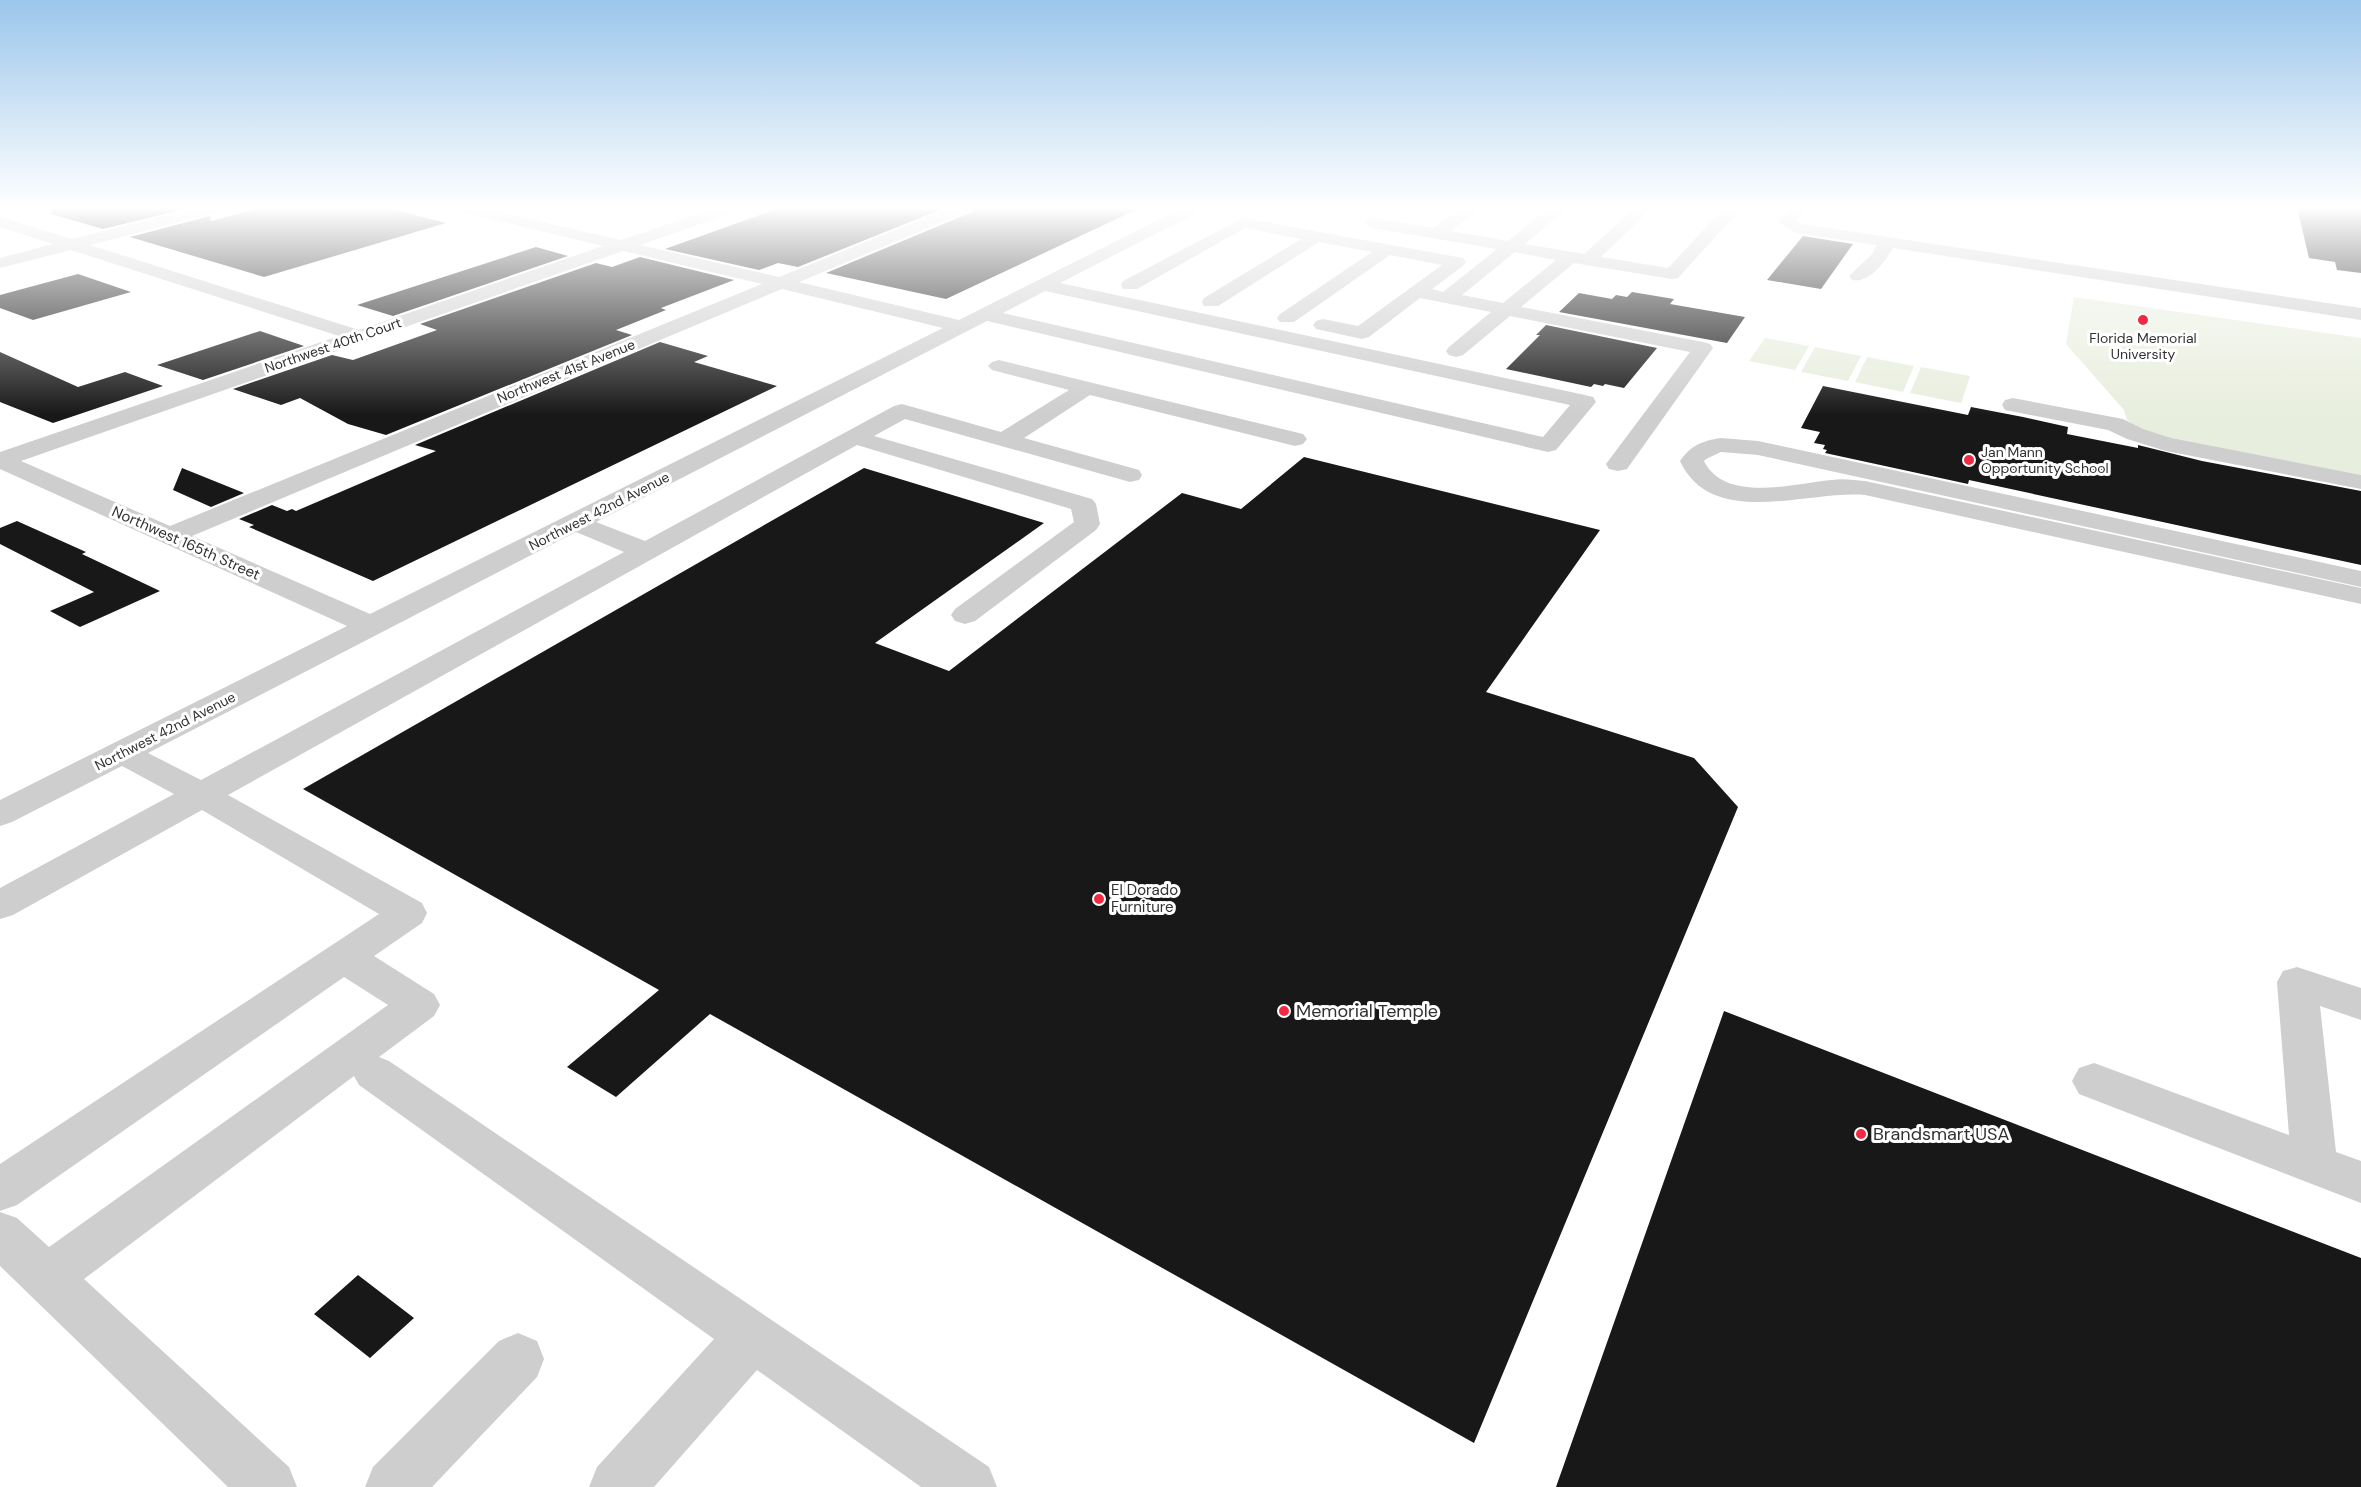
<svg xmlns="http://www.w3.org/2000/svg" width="2361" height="1487" font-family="'DM Sans',sans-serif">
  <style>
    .green { fill: #e8eede }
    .building { fill: #181818 }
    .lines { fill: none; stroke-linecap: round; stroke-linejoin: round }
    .minor { fill: #cecece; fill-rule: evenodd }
    .poi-dot { fill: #f02a43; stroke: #fff; stroke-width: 2 }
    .labels { text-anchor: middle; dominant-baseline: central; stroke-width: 6; stroke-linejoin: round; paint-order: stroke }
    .far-poi-label { font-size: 14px; fill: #313131; stroke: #fff }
    .far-street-label { font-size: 14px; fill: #313131; stroke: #fff }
    .street-label { font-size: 15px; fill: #313131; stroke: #fff }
    .poi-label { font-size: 15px; fill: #313131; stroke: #fff; text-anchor: start }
    .near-poi-label { font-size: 18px; fill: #313131; stroke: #fff; text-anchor: start }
  </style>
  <rect width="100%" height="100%" fill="#fff"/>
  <path class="green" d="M2074 297 2361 338V478L2179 443 2138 428 2127 420 2124 410 2066 344Z
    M1765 338 1809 346 1795 370 1749 361Z
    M1815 347 1861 356 1848 381 1801 372Z
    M1867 357 1914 366 1903 392 1855 382Z
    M1921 367 1970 376 1961 403 1910 393Z"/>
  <path class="building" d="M52 207H193L103 229 51 214Z
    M265 207H383L446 223 264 277 130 237 210 216 211 221Z
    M782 207H947L798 267 778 263 759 270 665 249Z
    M975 207H1142L946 299 826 273 972 212Z
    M2297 207H2361V273L2337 270 2335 262 2309 258Z
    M1803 236 1853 244 1821 289 1767 280Z
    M536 247 568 256 393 316 357 305Z
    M640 257 734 280 661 308 666 310 616 330 632 335 386 435 348 424 300 398 281 405 233 389 332 355 353 360 437 330 420 324 596 263 612 267Z
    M78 274 131 292 33 320 0 308V295Z
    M1632 292 1674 299 1670 304 1745 317 1727 343 1559 312 1579 293 1612 299 1616 295 1627 297Z
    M1546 325 1657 348 1624 388 1605 384 1603 386 1594 384 1591 387 1506 369 1540 335H1536Z
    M260 331 304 346 203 380 157 365Z
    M660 342 708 356 694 362 777 386 373 581 249 527 254 525 239 519 272 505 287 511 292 509 296 511 436 451 415 445Z
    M0 352 78 387 125 372 163 386 53 423 0 402Z
    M1823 386 1968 415 1971 407 2023 417 2068 427 2067 434 2138 448V445L2202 461 2361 491V565L1969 480 1968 484 1825 453 1827 450 1823 449 1825 445 1814 443 1820 432 1801 428Z
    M1304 457 1600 530 1486 692 1694 758 1738 807 1474 1443 710 1014 616 1097 567 1067 659 990 303 789 864 468 1044 523 875 643 949 671 1182 493 1241 509Z
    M182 468 244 493 211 507 173 490Z
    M17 521 86 552 82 554 160 591 80 627 50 611 94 592 0 544V528Z
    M1724 1011 2361 1258V1487H1556Z
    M358 1275 414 1318 370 1358 314 1314Z"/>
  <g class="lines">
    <path class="minor" d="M201 207H227L225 210 90 245 359 330 603 246 452 210 450 207H477L621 240 719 207H742L740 210 640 245 779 277 952 207H973L971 210 799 282 959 320 1184 207H1204L1202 210 1060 283 1585 395 1593 397 1596 402 1556 450 1548 452 987 321 596 522 645 541 894 406 902 404 1001 432 1069 390 992 370 988 366 992 362 999 360 1303 434 1307 439 1303 444 1295 446 1090 395 1024 438 1139 470 1142 475 1139 480 1130 482 905 419 874 436 1092 499 1096 504 1100 524 1096 530 975 621 965 624 955 621 951 615 955 609 1074 522 1071 509 857 445 228 795 422 903 427 913 422 923 374 956 434 994 440 1005 434 1016 379 1057 389 1061 989 1467 997 1487H921L757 1370 654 1487H589L597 1467 714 1339 359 1085 354 1076 84 1279 289 1467 297 1487H228L0 1266V1212L17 1218 49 1247 388 1005 344 977 17 1205 0 1211V1164L379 914 202 810 13 915 0 919V888L174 794 122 766 12 822 0 826V800L347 626 0 469V452L339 336 71 250 0 268V258L53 244 0 227V217L72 239ZM623 251 762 284 170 526 21 461ZM782 289 943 328 370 614 192 536ZM1045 291 1570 405 1543 437 1003 313ZM576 532 624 552 201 780 148 753Z
      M1465 207H1483L1451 231 1508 241 1551 207H1569L1525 244 1584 254 1636 207H1653L1601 257 1668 268 1723 209 1722 207H1738L1737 213 1678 278 1672 279 1574 263 1521 307 1703 342 1710 344 1713 348 1627 469 1618 471 1609 469 1606 464 1690 352 1510 316 1463 355 1456 357 1449 355 1446 351 1449 347 1491 312 1420 298 1369 337 1362 339 1316 329 1313 325 1316 321 1323 319 1358 326 1442 265 1390 255 1294 322H1280L1277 318 1280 314 1372 252 1319 242 1218 306H1204L1202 302 1204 298 1301 239 1245 228 1137 289H1123L1121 285 1123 281 1243 218 1463 258 1466 262 1463 266 1432 289 1443 292 1497 249 1372 228 1364 223 1372 218 1433 228ZM1515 252 1556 260 1503 303 1462 295Z
      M1791 207H1807L1796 221 1801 224 2361 308V320L1893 248C1885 262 1869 284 1852 280L1849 276 1872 254 1877 245 1796 233 1778 222Z
      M2013 398 2123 419 2143 429 2171 438 2361 475V489L2166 451 2127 439 2108 430 2005 410 2002 405 2005 400Z
      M1721 438 1758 441 2361 571V587L1758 455 1721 452 1706 459 1704 461C1725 504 1796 483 1832 480 1843 478 1854 480 1865 481L2361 588V604L1865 495C1808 490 1712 530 1680 461 1691 445 1702 441 1721 438Z
      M2297 967 2361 988V1020L2320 1006 2336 1152 2361 1161V1203L2079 1094 2072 1081 2079 1068 2094 1063 2289 1135 2277 982 2283 971Z
      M518 1333 537 1341 544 1359 537 1377 432 1487H365L373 1467 499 1341Z"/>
  </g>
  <linearGradient id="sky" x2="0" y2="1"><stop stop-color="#9bc6eb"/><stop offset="0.5" stop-color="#fff"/><stop offset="1" stop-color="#fff" stop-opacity="0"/></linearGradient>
  <rect width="2361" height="415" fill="url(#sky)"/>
  <g class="poi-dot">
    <circle cx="2143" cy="320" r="6"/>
    <circle cx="1969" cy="460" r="6"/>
    <circle cx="1099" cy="899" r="6"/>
    <circle cx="1284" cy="1011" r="6"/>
    <circle cx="1861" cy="1134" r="6"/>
  </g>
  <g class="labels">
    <g class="far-poi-label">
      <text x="2143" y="338">Florida Memorial<tspan x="2143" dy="16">University</tspan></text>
      <text x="1981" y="452" text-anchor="start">Jan Mann<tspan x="1981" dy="16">Opportunity School</tspan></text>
    </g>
    <g class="far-street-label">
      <text transform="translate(333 345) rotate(-19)">Northwest 40th Court</text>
      <text transform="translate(566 371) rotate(-22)">Northwest 41st Avenue</text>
      <text transform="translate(599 511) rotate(-27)">Northwest 42nd Avenue</text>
      <text transform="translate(165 731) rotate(-27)">Northwest 42nd Avenue</text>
    </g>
    <g class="street-label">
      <text transform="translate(186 543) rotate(24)">Northwest 165th Street</text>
    </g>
    <g class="poi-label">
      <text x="1111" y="890">El Dorado<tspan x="1111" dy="17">Furniture</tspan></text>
    </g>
    <g class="near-poi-label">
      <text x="1296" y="1011">Memorial Temple</text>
      <text x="1873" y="1134">Brandsmart USA</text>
    </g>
  </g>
</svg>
